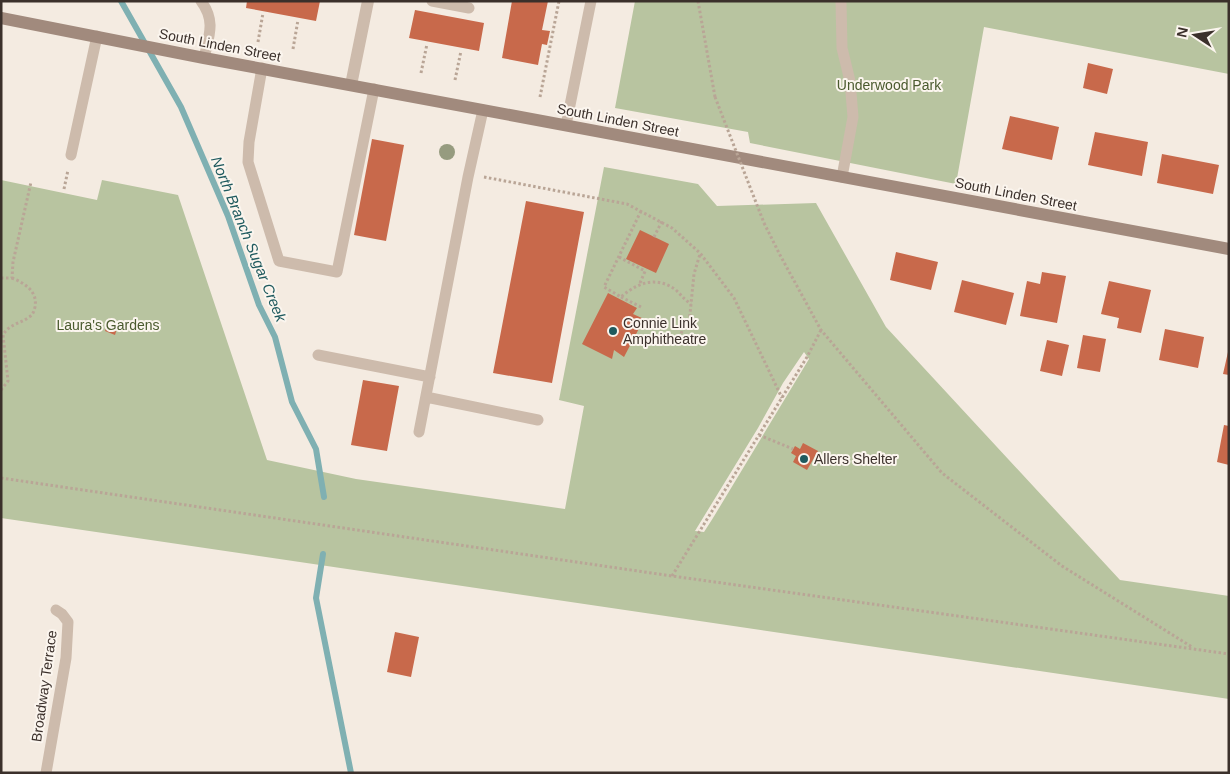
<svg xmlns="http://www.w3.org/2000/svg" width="1230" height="774" font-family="Helvetica,sans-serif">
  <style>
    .green { fill: #b8c4a0; fill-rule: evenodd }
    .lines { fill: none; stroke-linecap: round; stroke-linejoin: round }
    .stream { stroke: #7fb0b2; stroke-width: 6 }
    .building { fill: #c8694b }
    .path { stroke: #b9a596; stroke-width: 3; stroke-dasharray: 2.5 2.5; stroke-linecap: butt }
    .service { stroke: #cdbbac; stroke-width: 11 }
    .minor { stroke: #cdbbac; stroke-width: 12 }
    .secondary { stroke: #a18a7d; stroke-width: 12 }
    .path-bridge { stroke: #b9a596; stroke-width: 3; stroke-dasharray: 2.5 2.5; stroke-linecap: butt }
    .tree { fill: #969b7f }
    .poi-dot { fill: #1f5a5e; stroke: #fbf5ee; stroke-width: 2 }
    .labels { text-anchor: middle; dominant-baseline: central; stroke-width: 4; stroke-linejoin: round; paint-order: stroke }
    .street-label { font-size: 14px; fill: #3b302b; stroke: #fbf5ee }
    .park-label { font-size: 14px; fill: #4a5a2e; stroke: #fbf5ee }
    .poi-label { font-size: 14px; fill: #3b302b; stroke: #fbf5ee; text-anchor: start }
    .water-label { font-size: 15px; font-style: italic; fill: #1f5a5e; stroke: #fbf5ee }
  </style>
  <rect width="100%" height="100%" fill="#f4ebe1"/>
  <path class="green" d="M635 1H1229V74L984 27 956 184 750 143 748 132 615 108Z
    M604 167 698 184 717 206 816 203 886 327 1120 580 1229 596V699L1 518V180L97 200 102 180 178 195 267 460 356 479 565 509 584 406 559 400ZM804 352 809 359 713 518 704 532 695 531 758 428 783 383Z"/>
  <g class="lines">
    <path class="stream" d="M121 1 181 107 228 216 259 305 275 337 292 402 316 449 324 497
      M323 554 316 598 351 773"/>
  </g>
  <path class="building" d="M247 1H320L316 21 246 8Z
    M512 1H548L542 30 550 31 547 45 542 44 538 65 502 58Z
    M415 10 484 23 479 51 409 38Z
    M1088 63 1113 69 1107 94 1083 88Z
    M1010 116 1059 127 1052 160 1002 149Z
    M1095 132 1148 142 1142 176 1088 165Z
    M372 139 404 145 386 241 354 235Z
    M1162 154 1219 165 1213 194 1157 183Z
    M526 201 584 212 552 383 493 373Z
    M640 230 669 244 656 273 626 259Z
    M896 252 938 262 931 290 890 280Z
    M1042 272 1066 276 1057 323 1020 316 1027 281 1040 284Z
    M962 280 1014 293 1006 325 954 312Z
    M1109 281 1151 290 1141 333 1117 328 1119 318 1101 314Z
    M608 293 637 308 633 314 644 319 624 357 614 350 612 359 582 344Z
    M110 318 119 322 115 335 105 331Z
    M1165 329 1204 337 1198 368 1159 360Z
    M1083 335 1106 339 1100 372 1077 368Z
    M1047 340 1069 345 1062 376 1040 371Z
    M1228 352H1229V375L1223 374Z
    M363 380 399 386 387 451 351 445Z
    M1224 425 1229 426V465L1217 462Z
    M803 443 818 451 807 470 793 462 796 456 791 453 795 446 800 449Z
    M395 632 419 637 411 677 387 672Z"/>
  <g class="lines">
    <path class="path" d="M698 1 715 97
      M258 42 263 13
      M293 49 298 20
      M421 73 427 44
      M455 80 461 51
      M540 97 559 1
      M484 177 627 204 672 228 700 253 734 298 782 398
      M64 189 68 170
      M641 211 604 287 621 297C638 282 657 276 676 290 681 295 685 300 691 304
      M764 223 780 255 821 330 942 473 1062 566 1192 647
      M654 237 662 221
      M619 257 645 271
      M1 278H12L13 262 31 182
      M640 283 646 269
      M621 297 641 307
      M678 343 682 331 689 324 694 274 700 254
      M1 390 8 381 3 335C9 324 20 324 29 317 33 315 34 311 35 307 38 291 24 283 12 278
      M759 435 793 449
      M1 478 672 576 1229 654
      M672 576 807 357 821 330"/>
    <path class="service" d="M201 1C216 21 209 36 204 58
      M432 1 469 8
      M841 1 842 48 850 81 853 117 842 177
      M262 68 249 142 248 162 279 261 337 272 374 89
      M566 125 591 1
      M71 155 97 36
      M318 355 430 377
      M426 397 538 420
      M419 432 468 177 483 110
      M46 773 66 658 68 622 62 614 56 610"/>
    <path class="minor" d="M351 85 368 1"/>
    <path class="secondary" d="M1 18 204 58 1229 249"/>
    <path class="path-bridge" d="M715 97 764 223"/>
  </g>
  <circle class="tree" cx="447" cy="152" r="8"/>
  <g class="poi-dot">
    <circle cx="613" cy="331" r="5"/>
    <circle cx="804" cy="459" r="5"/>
  </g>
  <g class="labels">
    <g class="street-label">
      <text transform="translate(220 45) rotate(11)">South Linden Street</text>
      <text transform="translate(618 120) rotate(11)">South Linden Street</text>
      <text transform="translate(1016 194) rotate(11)">South Linden Street</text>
      <text transform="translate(44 686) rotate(-82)">Broadway Terrace</text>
    </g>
    <g class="park-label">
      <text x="889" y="85">Underwood Park</text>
      <text x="108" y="325">Laura's Gardens</text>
    </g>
    <g class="poi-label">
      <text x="623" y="323">Connie Link<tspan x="623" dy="16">Amphitheatre</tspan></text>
      <text x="814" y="459">Allers Shelter</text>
    </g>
    <g class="water-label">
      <text transform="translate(249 239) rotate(68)">North Branch Sugar Creek</text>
    </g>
  </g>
  <rect width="1230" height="774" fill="none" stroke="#3b302b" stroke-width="5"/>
  <g transform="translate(1195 35) rotate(282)" stroke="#fbf5ee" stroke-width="4" paint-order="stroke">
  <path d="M0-4L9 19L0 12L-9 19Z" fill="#3b302b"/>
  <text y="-8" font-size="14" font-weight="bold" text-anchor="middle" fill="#3b302b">N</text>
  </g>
</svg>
